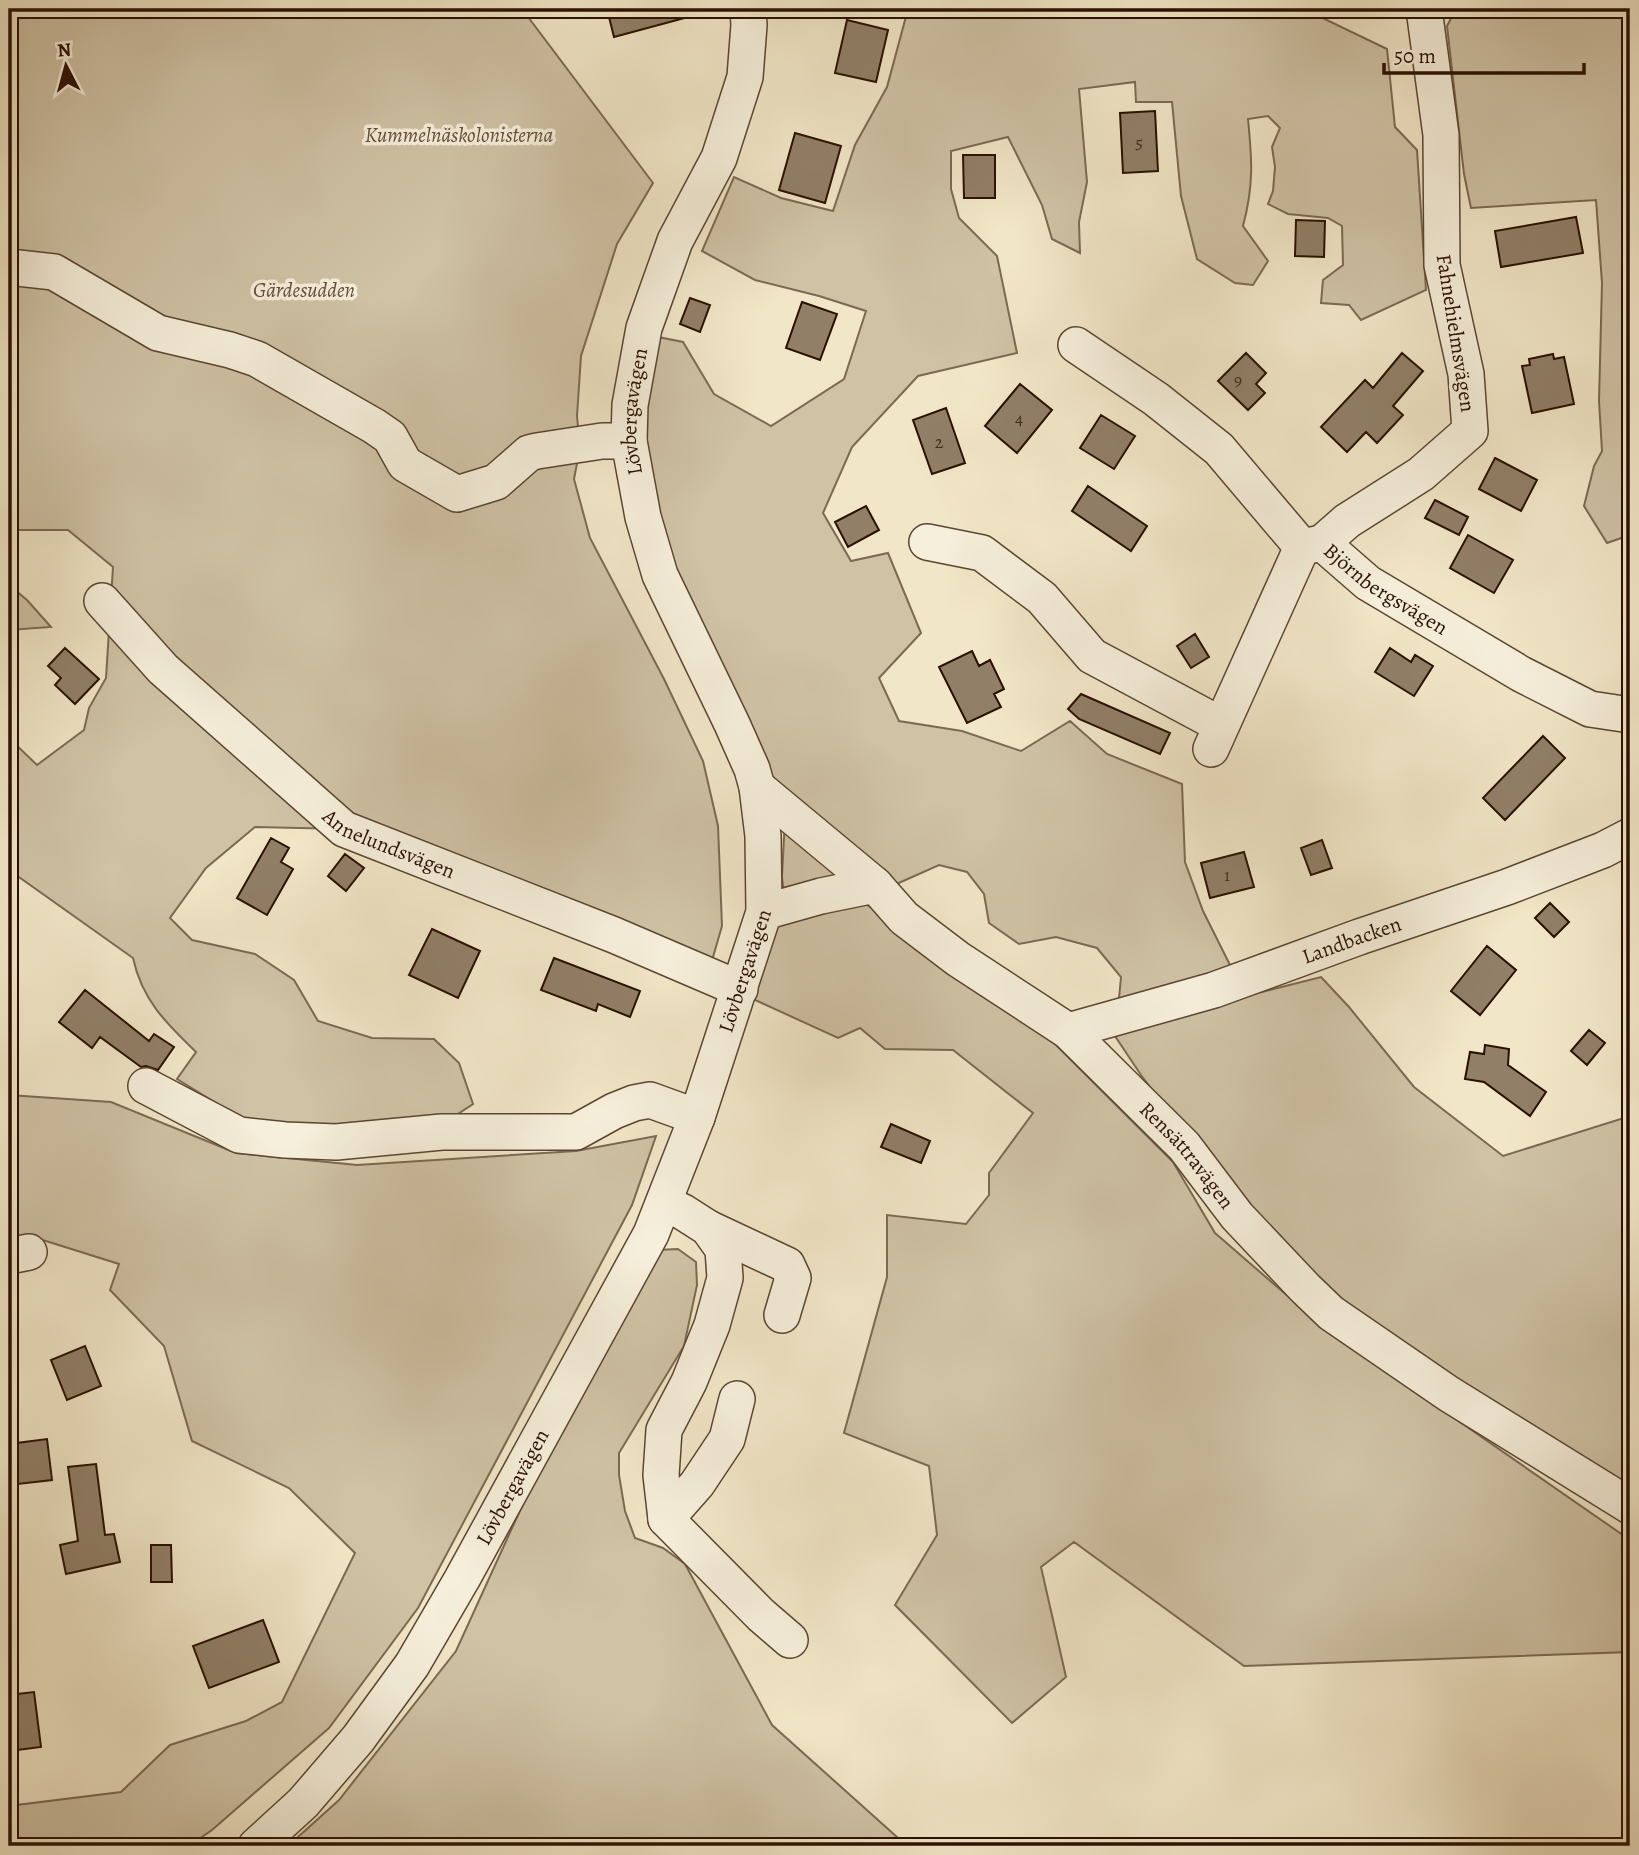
<svg xmlns="http://www.w3.org/2000/svg" width="1639" height="1855" font-family="Alegreya,serif">
  <style>
    .green { fill: #cfc2a5; stroke: #7c6953; stroke-width: 2 }
    .building { fill: #917f68; stroke: #291001; stroke-width: 2 }
    .lines { fill: none; stroke-linecap: round; stroke-linejoin: round }
    .minor-casing { stroke: #5b4632; stroke-width: 38 }
    .minor { stroke: #f6efdb; stroke-width: 35 }
    .labels { text-anchor: middle; dominant-baseline: central; stroke-width: 7; stroke-linejoin: round; paint-order: stroke }
    .number-label { font-size: 18px; fill: #432c1b }
    .park-label { font-size: 21px; font-style: italic; fill: #634e3a; stroke: #f6efdb }
    .street-label { font-size: 21px; fill: #291001; stroke: #f6efdb }
  </style>
  <rect width="100%" height="100%" fill="#f1e6c7"/>
  <filter id="stains"><feTurbulence type="fractalNoise" baseFrequency=".00286" numOctaves="4"/><feColorMatrix values="0 0 0 0 .2 0 0 0 0 .09 0 0 0 0 .02 0 0 0 .5 -.17"/></filter>
  <radialGradient id="worn" r=".72"><stop offset=".6" stop-color="#630" stop-opacity="0"/><stop offset="1" stop-color="#630" stop-opacity=".3"/></radialGradient>
  <path class="green" d="M9 9H522L653 183 617 244 581 356 577 416 580 448 574 479 590 538 664 679 703 761 718 826 722 926 709 971 344 829 255 827 206 868 170 918 192 940 255 954 294 980 318 1021 372 1038 434 1039 459 1063 473 1104 447 1121 311 1130 247 1122 177 1079 196 1052C166 1023 142 1000 133 958L9 870V738L37 765 84 730 89 708 106 678 113 567 68 530H16L9 523Z
    M908 9H1304L1387 49 1395 127 1417 150 1426 290 1361 320 1349 305 1321 303 1323 280 1343 265 1342 226 1328 218 1288 214 1268 204 1273 191 1275 167 1272 147 1280 128 1268 116 1248 119C1252 160 1254 185 1243 226L1268 261 1253 285 1235 283 1197 259 1181 196 1172 102H1136L1135 82 1079 89 1087 182 1079 222 1080 253 1052 239 1042 205 1008 137 951 151V189L959 218 997 256 1017 353 918 376 852 447 823 513 851 561 888 553 921 633 879 678 899 721 962 731 1021 751 1070 721 1107 754 1182 784 1185 862 1203 911 1232 969 1118 1009 1121 977 1097 948 1056 937 1019 944 989 923 984 894 967 872 939 865 892 886 765 779 669 579 647 477 642 398 648 335 683 342 714 394 771 426 844 379 866 311 819 296 755 280 702 251 734 177 781 198 833 211 855 145 887 87Z
    M1456 9H1630V535L1607 543 1584 506 1594 466 1602 451 1599 401 1602 283 1596 200 1471 208 1464 174 1447 26Z
    M9 585 27 600 51 627 9 630Z
    M785 818 852 876 784 895 782 877Z
    M862 902 907 929 1034 1023 1173 1162 1215 1233 1305 1311 1424 1397 1630 1540V1652L1244 1666 1074 1542 1041 1567 1066 1677 1012 1723 895 1605 937 1535 929 1466 844 1433 887 1277V1215L966 1224 989 1195V1173L1033 1113 953 1050 885 1049 860 1028 838 1038 753 999 778 918Z
    M1321 977 1349 1007 1414 1087 1503 1156 1630 1116V1491L1341 1304 1195 1147 1141 1075 1111 1030Z
    M9 1095 111 1102 236 1153 357 1165 576 1151 656 1136 632 1205 418 1608 329 1728 212 1830 189 1846H9V1806L121 1792 170 1745 246 1721 282 1702 355 1553 289 1488 192 1441 164 1346 110 1290 119 1264 30 1236 9 1238Z
    M678 1249 696 1262 697 1285 684 1346 619 1453V1475L625 1511 635 1538 663 1548 685 1564 772 1725 907 1846H288L339 1800 456 1651 559 1425 656 1250Z"/>
  <path class="building" d="M607 9H691L692 16 614 37Z
    M847 20 888 30 876 82 835 73Z
    M1155 111 1158 171 1123 173 1120 113Z
    M795 133 841 146 825 203 779 190Z
    M963 155H995V198H964Z
    M1576 217 1583 253 1501 267 1495 231Z
    M1296 220 1325 221 1324 257 1295 256Z
    M690 298 710 305 700 332 680 324Z
    M802 302 837 314 820 360 786 348Z
    M1246 353 1266 373 1256 384 1265 393 1248 410 1218 381Z
    M1402 353 1423 371 1393 406 1403 415 1377 443 1366 432 1347 452 1321 427 1365 380 1373 388Z
    M1553 354 1554 359 1564 357 1574 404 1532 413 1522 366 1530 365 1529 359Z
    M1020 384 1052 410 1017 453 985 426Z
    M946 408 965 463 932 474 913 420Z
    M1101 415 1135 436 1114 469 1080 448Z
    M1495 458 1537 480 1521 511 1479 489Z
    M1088 486 1147 526 1131 551 1072 511Z
    M1435 500 1468 517 1459 535 1425 518Z
    M866 506 879 530 848 547 835 522Z
    M1468 535 1513 560 1494 593 1450 568Z
    M1195 634 1209 657 1191 668 1177 646Z
    M65 648 99 679 75 704 55 685 61 678 48 666Z
    M1390 648 1411 662 1415 655 1433 666 1414 696 1375 672Z
    M972 651 979 666 990 660 1004 689 994 694 1001 707 967 723 939 667Z
    M1081 694 1170 733 1160 754 1079 719 1068 709Z
    M1543 736 1565 758 1505 820 1483 798Z
    M271 838 289 848 281 862 293 869 267 915 237 898Z
    M1322 840 1332 868 1311 875 1301 848Z
    M1244 852 1254 887 1210 898 1201 863Z
    M345 854 364 868 346 891 328 876Z
    M1550 903 1569 922 1554 937 1535 918Z
    M432 929 480 951 458 998 409 975Z
    M1487 946 1516 970 1480 1015 1451 991Z
    M554 958 640 991 630 1017 598 1004 596 1011 541 990Z
    M85 990 149 1041 154 1034 174 1047 158 1070 146 1066 141 1067 100 1037 92 1048 59 1022Z
    M1589 1030 1605 1043 1587 1065 1571 1051Z
    M1485 1045 1509 1049 1508 1065 1546 1092 1530 1116 1484 1082 1465 1079 1470 1052 1484 1054Z
    M891 1124 930 1141 921 1163 881 1147Z
    M85 1346 101 1386 67 1400 51 1360Z
    M47 1439 52 1480 9 1485V1444Z
    M96 1464 105 1535 114 1534 120 1562 66 1574 60 1545 78 1541 68 1467Z
    M151 1545H171L172 1582H151Z
    M263 1620 279 1662 209 1688 193 1646Z
    M34 1692 41 1747 9 1751V1695Z"/>
  <g class="lines">
    <g class="minor-casing">
      <g id="minor">
        <path d="M9 267 54 272 158 333 230 350 257 359 374 426 390 437 405 464 457 494 496 482 529 453 537 451 602 441H629"/>
        <path d="M1076 345 1156 399 1219 449 1302 547 1322 543 1347 521 1421 474 1470 431 1466 374 1442 265 1441 135 1424 9"/>
        <path d="M927 542 982 553 1042 598 1092 656 1221 725"/>
        <path id="s1" d="M1322 543 1368 583 1521 674 1590 709 1630 715"/>
        <path id="s2" d="M102 601 163 669 344 829 614 935 740 989"/>
        <path d="M1211 749 1302 547"/>
        <path id="s3" d="M757 787 875 885 904 918 958 959 1068 1031 1184 1146 1237 1216 1305 1288 1331 1313 1449 1394 1630 1506"/>
        <path d="M764 912 821 896 875 885"/>
        <path id="s4" d="M1068 1031 1214 990 1359 937 1507 887 1603 850 1630 836"/>
        <path d="M146 1086 239 1135 285 1140 336 1142 442 1132H576L614 1111 634 1103 650 1100 697 1117"/>
        <path d="M664 1203 683 1212 708 1228 723 1249 725 1278 712 1325 689 1382 664 1430 661 1475 666 1519 761 1615 790 1640"/>
        <path d="M708 1228 787 1265 793 1278 782 1315"/>
        <path d="M9 1256 29 1252"/>
        <path d="M666 1519 697 1484 727 1439 737 1399"/>
        <path id="s5" d="M256 1846 303 1803 358 1739 412 1665 462 1579 651 1234 697 1117 764 912 763 836 757 787 752 769 732 724 660 575 643 517 629 441 630 405 644 328 675 241 719 158 745 77 749 25 748 9"/>
      </g>
    </g>
    <use href="#minor" class="minor"/>
  </g>
  <g class="labels">
    <g class="number-label">
      <text x="1139" y="142">5</text>
      <text x="1238" y="380">9</text>
      <text x="1019" y="418">4</text>
      <text x="939" y="442">2</text>
      <text x="1227" y="875">1</text>
    </g>
    <g class="park-label">
      <text x="459" y="135">Kummelnäskolonisterna</text>
      <text x="304" y="290">Gärdesudden</text>
    </g>
    <g class="street-label">
      <text transform="translate(1456 333) rotate(81)">Fahnehielmsvägen</text>
      <text stroke="none"><textPath href="#s5" startOffset="1600">Lövbergavägen</textPath></text>
      <text stroke="none"><textPath href="#s1" startOffset="79">Björnbergsvägen</textPath></text>
      <text stroke="none"><textPath href="#s2" startOffset="380">Annelundsvägen</textPath></text>
      <text stroke="none"><textPath href="#s4" startOffset="298">Landbacken</textPath></text>
      <text stroke="none"><textPath href="#s5" startOffset="1012">Lövbergavägen</textPath></text>
      <text stroke="none"><textPath href="#s3" startOffset="569">Rensättravägen</textPath></text>
      <text stroke="none"><textPath href="#s5" startOffset="444">Lövbergavägen</textPath></text>
    </g>
  </g>
  <rect width="1639" height="1855" fill="none" stroke="#f1e6c7" stroke-width="35"/>
  <rect x="10" y="10" width="1618" height="1834" fill="none" stroke="#291001" stroke-width="3.5"/>
  <rect x="18" y="18" width="1604" height="1820" fill="none" stroke="#291001" stroke-width="2"/>
  <g transform="translate(66 66) rotate(354)" stroke="#f6efdb" stroke-width="5" paint-order="stroke">
  <path d="M0-5L12 26L0 18L-12 26Z" fill="#291001"/>
  <text y="-10" font-size="19" font-weight="bold" text-anchor="middle" fill="#291001">N</text>
  </g>
  <path d="M1384 63v10h200v-10" fill="none" stroke="#291001" stroke-width="3.5"/>
  <text x="1394" y="63" font-size="21" fill="#291001" stroke="#f6efdb" stroke-width="5" paint-order="stroke">50 m</text>
  <rect width="100%" height="100%" filter="url(#stains)"/>
  <rect width="100%" height="100%" fill="url(#worn)"/>
</svg>
